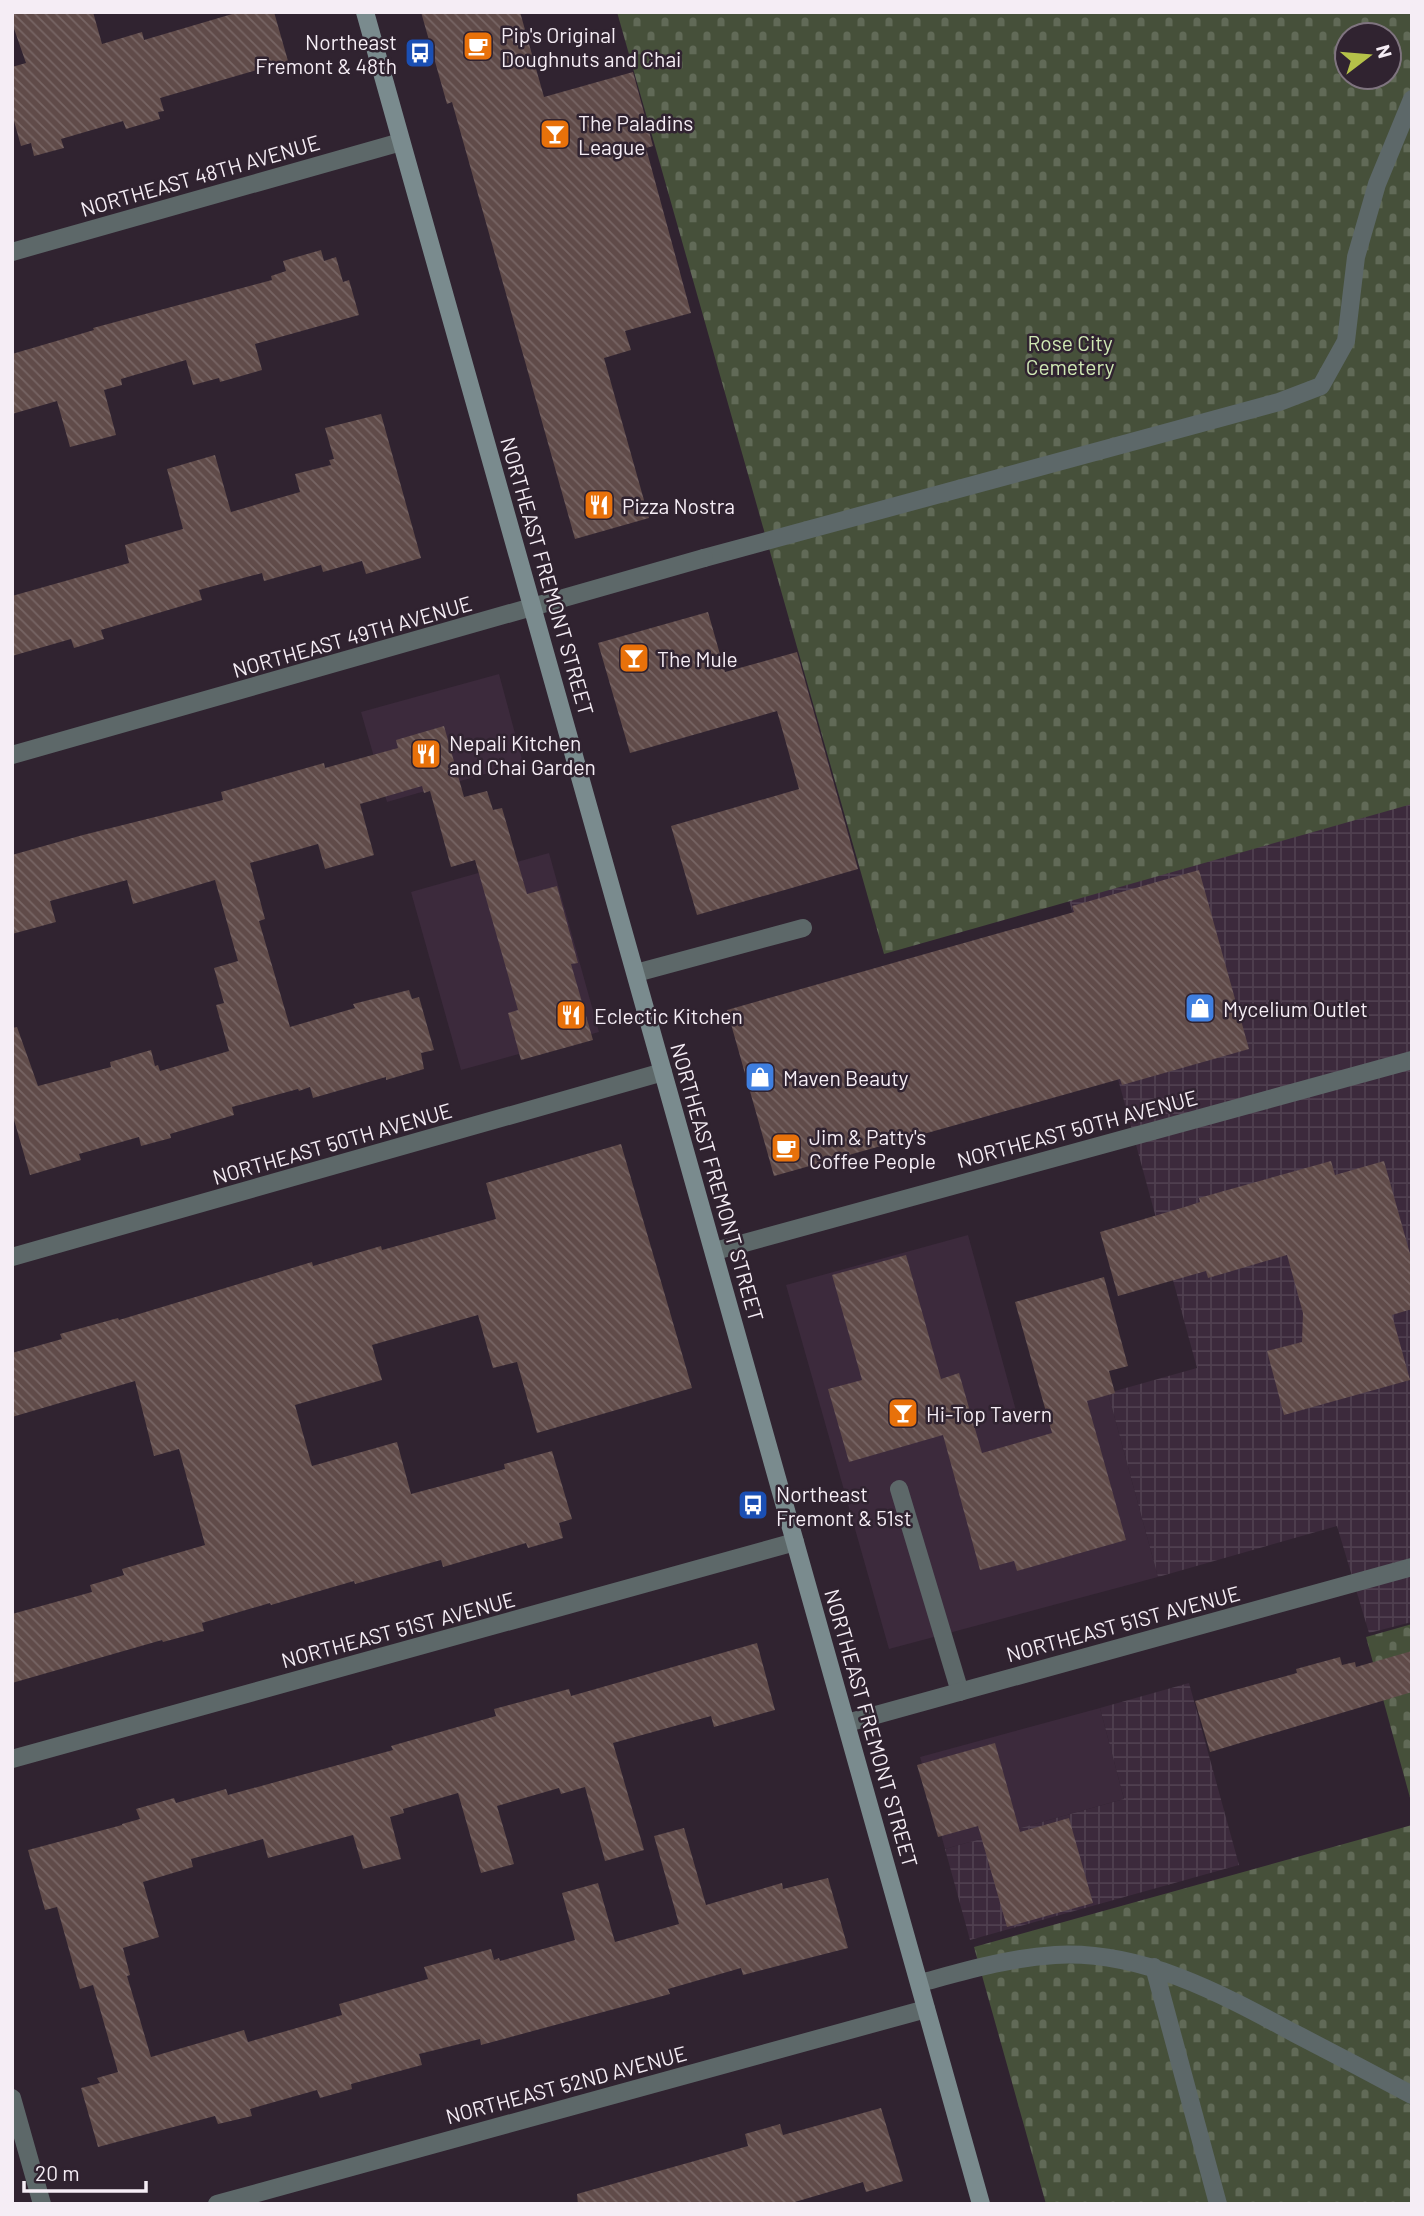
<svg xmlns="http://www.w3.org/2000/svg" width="1424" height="2216" font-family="Barlow,sans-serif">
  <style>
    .built { fill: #3c2a3c }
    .industrial { fill: url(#industrial-grid) }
    .cemetery { fill: url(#cemetery-stones); fill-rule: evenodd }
    .building { fill: url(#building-back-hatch) }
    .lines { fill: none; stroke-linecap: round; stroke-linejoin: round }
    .service { stroke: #5d6869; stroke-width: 18 }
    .minor { stroke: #5d6869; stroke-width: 18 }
    .secondary { stroke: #7a8b8e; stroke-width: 18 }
    .labels { text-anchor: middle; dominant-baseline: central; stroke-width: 5; stroke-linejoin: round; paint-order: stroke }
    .poi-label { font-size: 21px; fill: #f5edf5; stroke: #302330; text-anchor: start }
    .street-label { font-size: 21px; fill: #f5edf5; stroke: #302330 }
    .park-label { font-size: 21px; fill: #cfe8b4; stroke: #302330 }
  </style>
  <defs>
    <pattern id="industrial-grid" width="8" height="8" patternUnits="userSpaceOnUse" patternTransform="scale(1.75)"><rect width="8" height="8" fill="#3c2a3c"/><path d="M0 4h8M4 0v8" fill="none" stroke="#4f3f4f"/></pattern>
    <pattern id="cemetery-stones" width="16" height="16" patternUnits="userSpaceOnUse" patternTransform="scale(1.75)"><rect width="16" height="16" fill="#46503a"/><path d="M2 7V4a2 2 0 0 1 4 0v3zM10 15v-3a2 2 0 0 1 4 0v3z" fill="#616a57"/></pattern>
    <pattern id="building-back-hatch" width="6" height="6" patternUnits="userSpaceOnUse" patternTransform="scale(1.75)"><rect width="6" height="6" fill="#604b49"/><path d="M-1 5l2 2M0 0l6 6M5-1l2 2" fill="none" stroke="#776564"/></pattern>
  </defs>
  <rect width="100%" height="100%" fill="#302330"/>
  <path class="built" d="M499 674 523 763 387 802 361 712Z
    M549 853 599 1032 461 1070 411 892Z
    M968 1235 1018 1418 1108 1393 1158 1577 889 1649 786 1285Z
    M1100 1708 1124 1799 945 1849 920 1757Z"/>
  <path class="industrial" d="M1412 800V1622L1369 1633 1337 1526 1158 1577 1108 1393 1197 1368 1068 896Z
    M1189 1683 1239 1865 970 1940 945 1849 1124 1799 1100 1708Z"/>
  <path class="cemetery" d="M617 12H1412V804L884 954ZM1347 35H1389V77H1347Z
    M1412 1624V1805L1366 1637Z
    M1412 1825V2204H1046L974 1947Z"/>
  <path class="building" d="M12 12H93L102 44 142 32 144 40 239 12H274L288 61 160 98 164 111 158 112 160 119 126 129 123 121 61 139 64 148 34 156 31 143 21 146 12 114V67L26 63 12 23Z
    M421 12H520L544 97 633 72 653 146 646 148 691 313 625 331 631 350 604 358 649 518 575 539 452 102 447 104Z
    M321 250 324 261 336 257 343 282 349 280 359 315 255 344 262 370 220 382 219 378 193 385 186 360 121 379 122 385 104 390 116 435 70 447 57 401 12 414V354L94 330 93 328 272 280 271 276 286 271 283 261Z
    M381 414 421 558 366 574 362 561 323 572 321 565 264 581 262 573 199 590 202 600 101 630 104 639 74 648 71 639 12 656V596L129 563 125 545 183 529 167 469 215 455 231 512 300 492 295 474 331 465 329 460 334 459 325 428Z
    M708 612 725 672 797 652 858 869 697 915 671 826 799 789 777 711 630 753 598 643Z
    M444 726 464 797 487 791 493 810 502 808 527 894 557 886 578 963 571 964 593 1040 521 1060 508 1013 518 1010 475 860 451 867 430 791 424 793 422 786 360 804 374 855 325 869 318 844 250 863 265 919 259 921 290 1027 355 1008 353 1004 409 990 412 999 419 997 434 1050 421 1053 424 1069 386 1080V1077L313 1098 310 1087 299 1091 298 1089 232 1107 234 1115 170 1134 171 1138 141 1146 139 1137 79 1154 81 1160 30 1175 12 1113V1028L17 1027 38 1086 111 1067 110 1062 151 1050 155 1066 158 1065 160 1071 229 1051 216 1005 224 1003 214 968 238 961 215 880 133 904 127 880 50 901 56 922 12 934V855L83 835 223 800 221 792 324 763 325 768 398 748 396 740Z
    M1199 870 1249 1049 1122 1085 1120 1079 774 1176 727 1010 1074 912 1072 906Z
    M621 1144 692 1388 537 1433 517 1362 493 1368 478 1315 372 1345 382 1380 295 1405 312 1466 397 1442 411 1494 505 1469 504 1464 552 1451 572 1519 559 1523 563 1538 528 1548 526 1543 443 1567 441 1560 355 1584 354 1581 271 1605 270 1603 202 1623 204 1631 163 1642 162 1640 12 1683V1614L92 1592 90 1585 124 1575 122 1569 205 1545 179 1449 154 1456 135 1381 12 1417V1353L62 1339 60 1334 118 1318 119 1320 312 1262 313 1266 381 1246 382 1250 496 1219 486 1183Z
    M1331 1161 1335 1175 1384 1161 1412 1261V1309L1392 1315 1410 1380 1284 1415 1267 1351 1302 1342 1303 1313 1287 1255 1208 1278 1206 1271 1118 1296 1100 1232 1188 1206 1200 1202 1199 1198Z
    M906 1255 941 1379 959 1373 982 1453 1052 1433 1015 1302 1104 1277 1128 1366 1109 1371 1115 1393 1087 1401 1126 1540 1017 1571 1014 1561 980 1570 943 1435 849 1462 828 1389 862 1380 832 1275Z
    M757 1643 775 1710 714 1727 711 1716 613 1743 644 1850 605 1861 585 1787 561 1794 559 1788 497 1806 514 1864 481 1873 458 1793 403 1809 404 1813 390 1817 401 1859 363 1869 353 1835 268 1858 263 1839 191 1859 193 1867 143 1882 159 1937 123 1948 130 1975 127 1976 151 2057 244 2030 248 2042 342 2015 339 2004 428 1979 424 1967 491 1949 494 1960 499 1958 500 1961 575 1940 562 1893 598 1883 615 1942 679 1924 654 1836 684 1828 706 1905 782 1883 783 1889 828 1878 848 1948 743 1975 741 1968 668 1989 670 1994 481 2045 480 2039 419 2054 422 2065 351 2084 352 2089 320 2098 317 2090 250 2109 252 2116 218 2124 215 2116 98 2147 81 2088 100 2083 97 2078 118 2072 93 1985 80 1989 57 1907 45 1910 28 1850 122 1825V1824L140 1819 136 1809 174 1798 176 1803 226 1789 228 1795 393 1750 391 1746 496 1716 494 1709 569 1689 571 1696Z
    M1412 1651V1692L1210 1752 1195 1701 1297 1673 1296 1669 1340 1657 1342 1665 1355 1662 1356 1667Z
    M995 1743 1020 1832 1069 1818 1093 1903 1007 1927 978 1826 938 1837 917 1765Z
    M881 2108 903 2181 866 2192 863 2182 788 2204H578L577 2194 748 2146 745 2134 780 2124 783 2135Z"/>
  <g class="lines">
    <path class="service" d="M704 558 1279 402 1321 386 1346 341 1356 257 1377 184 1412 99
      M636 973 803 928
      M899 1489 960 1692
      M1154 1967 1218 2204
      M920 1983C965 1971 1008 1958 1055 1955 1141 1950 1220 1993 1294 2033 1333 2053 1373 2074 1412 2095"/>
    <path class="minor" d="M12 252 401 142
      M12 755 704 558
      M715 1251 1412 1060
      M12 1257 663 1072
      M847 1723 1412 1567
      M12 1759 795 1542
      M12 2098 42 2204
      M217 2204 926 2009"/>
    <path class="secondary" d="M365 12 981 2204"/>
  </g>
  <defs>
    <g id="cafe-square" transform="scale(1.575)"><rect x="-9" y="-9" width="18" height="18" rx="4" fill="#e8710a" stroke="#302330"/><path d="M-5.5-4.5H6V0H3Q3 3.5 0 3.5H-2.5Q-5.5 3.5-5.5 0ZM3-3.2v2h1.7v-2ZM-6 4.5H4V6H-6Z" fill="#fff"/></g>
    <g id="bus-square" transform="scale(1.575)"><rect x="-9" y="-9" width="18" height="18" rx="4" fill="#1a4fb4" stroke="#302330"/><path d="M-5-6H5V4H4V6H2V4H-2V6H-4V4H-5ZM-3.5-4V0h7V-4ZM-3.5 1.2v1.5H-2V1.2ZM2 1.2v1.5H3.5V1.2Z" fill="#fff"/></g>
    <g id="bar-square" transform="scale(1.575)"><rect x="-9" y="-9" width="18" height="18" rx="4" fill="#e8710a" stroke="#302330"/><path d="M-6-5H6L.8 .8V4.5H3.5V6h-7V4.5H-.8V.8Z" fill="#fff"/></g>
    <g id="restaurant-square" transform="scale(1.575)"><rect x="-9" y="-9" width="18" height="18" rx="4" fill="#e8710a" stroke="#302330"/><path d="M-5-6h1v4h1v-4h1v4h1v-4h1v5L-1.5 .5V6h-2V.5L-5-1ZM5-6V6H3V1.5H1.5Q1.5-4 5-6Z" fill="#fff"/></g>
    <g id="shop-square" transform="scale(1.575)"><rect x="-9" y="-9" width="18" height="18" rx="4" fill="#3f7fe0" stroke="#302330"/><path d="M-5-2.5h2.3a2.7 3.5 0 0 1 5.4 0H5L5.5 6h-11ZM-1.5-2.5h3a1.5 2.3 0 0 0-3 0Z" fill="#fff"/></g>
  </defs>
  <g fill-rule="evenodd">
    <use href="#cafe-square" x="478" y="46"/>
    <use href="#bus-square" x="420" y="53"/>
    <use href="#bar-square" x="555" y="134"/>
    <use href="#restaurant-square" x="599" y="505"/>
    <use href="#bar-square" x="634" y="658"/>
    <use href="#restaurant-square" x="426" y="754"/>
    <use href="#shop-square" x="1200" y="1008"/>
    <use href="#restaurant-square" x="571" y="1015"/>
    <use href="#shop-square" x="760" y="1077"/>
    <use href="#cafe-square" x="786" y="1148"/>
    <use href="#bar-square" x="903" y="1413"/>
    <use href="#bus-square" x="753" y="1505"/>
  </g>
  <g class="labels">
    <g class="poi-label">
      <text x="501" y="34">Pip's Original<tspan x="501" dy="24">Doughnuts and Chai</tspan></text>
      <text x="397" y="41" text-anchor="end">Northeast<tspan x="397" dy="24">Fremont &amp; 48th</tspan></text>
      <text x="578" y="122">The Paladins<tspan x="578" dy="24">League</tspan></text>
      <text x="622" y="505">Pizza Nostra</text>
      <text x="657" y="658">The Mule</text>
      <text x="449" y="742">Nepali Kitchen<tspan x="449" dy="24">and Chai Garden</tspan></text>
      <text x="1223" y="1008">Mycelium Outlet</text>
      <text x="594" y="1015">Eclectic Kitchen</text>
      <text x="783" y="1077">Maven Beauty</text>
      <text x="809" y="1136">Jim &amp; Patty's<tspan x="809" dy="24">Coffee People</tspan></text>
      <text x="926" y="1413">Hi-Top Tavern</text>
      <text x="776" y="1493">Northeast<tspan x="776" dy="24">Fremont &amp; 51st</tspan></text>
    </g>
    <g class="street-label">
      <text transform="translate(200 175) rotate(-16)">NORTHEAST 48TH AVENUE</text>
      <text transform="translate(548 576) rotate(74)">NORTHEAST FREMONT STREET</text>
      <text transform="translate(352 636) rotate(-16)">NORTHEAST 49TH AVENUE</text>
      <text transform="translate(1077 1128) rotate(-15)">NORTHEAST 50TH AVENUE</text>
      <text transform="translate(332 1143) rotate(-16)">NORTHEAST 50TH AVENUE</text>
      <text transform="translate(718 1182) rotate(74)">NORTHEAST FREMONT STREET</text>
      <text transform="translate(1123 1623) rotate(-15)">NORTHEAST 51ST AVENUE</text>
      <text transform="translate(398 1629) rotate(-15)">NORTHEAST 51ST AVENUE</text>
      <text transform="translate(872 1728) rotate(74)">NORTHEAST FREMONT STREET</text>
      <text transform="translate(566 2084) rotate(-15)">NORTHEAST 52ND AVENUE</text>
    </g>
    <g class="park-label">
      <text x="1070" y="342">Rose City<tspan x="1070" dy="24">Cemetery</tspan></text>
    </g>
  </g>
  <rect width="1424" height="2216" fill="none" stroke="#f5edf5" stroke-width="28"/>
  <g transform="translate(1368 56) rotate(74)"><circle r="33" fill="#302330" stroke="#7f747f" stroke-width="2"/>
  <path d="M0-5L12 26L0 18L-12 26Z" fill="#b5c249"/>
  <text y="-10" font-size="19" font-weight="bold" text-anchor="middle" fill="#f5edf5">N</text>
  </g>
  <path d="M24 2181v10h122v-10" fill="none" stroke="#f5edf5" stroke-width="3.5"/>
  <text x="35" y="2181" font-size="21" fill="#f5edf5" stroke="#302330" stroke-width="5" paint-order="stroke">20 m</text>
</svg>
